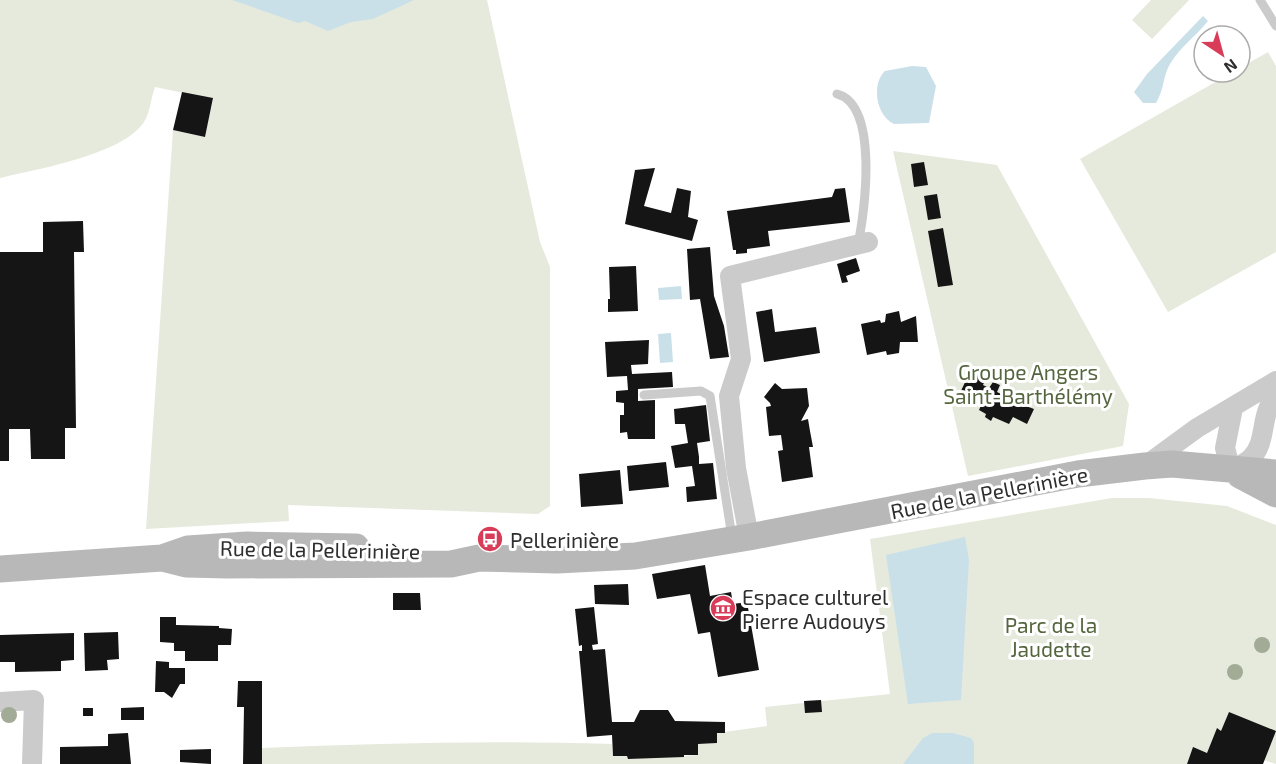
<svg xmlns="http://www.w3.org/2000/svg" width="1276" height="764" font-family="'Exo 2',sans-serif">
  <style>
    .green { fill: #e5eadc }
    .water { fill: #cae0e9 }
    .building { fill: #151515 }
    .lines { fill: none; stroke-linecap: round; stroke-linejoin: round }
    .lane { stroke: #cbcbcb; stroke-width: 9 }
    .street { stroke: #cbcbcb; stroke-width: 20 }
    .secondary { stroke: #b8b8b8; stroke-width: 27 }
    .tree { fill: #a2ab95 }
    .labels { text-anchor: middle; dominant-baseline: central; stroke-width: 6; stroke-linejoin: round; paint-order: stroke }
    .park-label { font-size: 21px; fill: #55663e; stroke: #fff }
    .street-label { font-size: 21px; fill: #2e2e2e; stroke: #fff }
    .poi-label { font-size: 21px; fill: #2e2e2e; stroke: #fff; text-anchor: start }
  </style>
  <rect width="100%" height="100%" fill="#fff"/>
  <path class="green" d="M0 0H487L540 242 550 267V506L538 514 288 505 289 521 146 529 173 130 205 137 213 99 155 87C151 97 150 113 144 122 122 155 37 169 0 178Z
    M1151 0H1189L1152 39 1132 20Z
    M1268 52 1276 66V252L1168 312 1080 159 1233 72H1240V68Z
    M893 151 997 165 1129 404 1123 446 968 476Z
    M1112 498H1149L1227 506 1276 525V764L1264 760 1217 729 1207 753 1193 748 1187 764H262V748C378 743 496 740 612 744L613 756H627L628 759 698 755V744L717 743V733L767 726 765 707 890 694 870 539Z"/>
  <path class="water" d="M232 0H414L373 19 351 22 328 31 305 21 298 23Z
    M1203 16 1208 21C1197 35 1179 48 1170 64 1162 78 1165 88 1156 103H1143L1134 92 1147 74Z
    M912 66 926 67 936 86 929 123 894 124C876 116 871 84 885 71Z
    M681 286 682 299 659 300 658 288Z
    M671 333 673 362 660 363 658 334Z
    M965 537 969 560 961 700 908 704 886 555Z
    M932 733H953L971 738 974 743V764H903L923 738Z"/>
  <path class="building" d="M182 92 213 98 205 137 173 130Z
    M924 162 928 185 914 187 911 164Z
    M655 168 644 206 671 213 677 188 691 191 688 217 698 220 692 241 625 224 635 170Z
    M845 188 850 222 768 231 770 246 747 249V253L736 254V250H733L727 211 832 197 835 189Z
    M937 194 941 218 928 220 924 196Z
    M83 221 84 252H74L76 428H65V459H31L30 429H9V461H0V252H43V222Z
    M943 228 953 285 938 287 928 231Z
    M710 247 714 296 724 326 729 357 710 359 700 299 690 300 687 249Z
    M856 258 860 271 846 276 848 282 842 283 837 264Z
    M636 266 638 311 608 312V299H610L609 267Z
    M772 309 775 332 816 327 820 353 764 362 756 312Z
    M899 311 901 322 916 316 918 342H900L899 353 887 355 886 351 867 355 861 324 880 320 881 323 885 322 886 314Z
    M649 340 648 364 631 365 632 374 672 372 673 387 638 389V401L655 400V439H628L627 432 620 433V415H624V403L616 402V391L628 390 627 376 607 377 605 342Z
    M978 374 986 378 983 385 989 388 993 382 1000 385 997 392 1019 403 1022 396 1029 399 1026 406 1034 409 1027 424 1013 417 1009 424 993 417 991 421 985 417 986 414 979 410 982 403 960 393 967 378 975 382Z
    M775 383 782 389 807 388 809 406 801 421 808 419 810 431 813 447H809L813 477 782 482 778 451 783 450 781 435 769 436 766 407 771 406 770 403 764 397Z
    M706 405 710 441 697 443 699 457V464L713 463 717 499 687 502 686 487 695 486 692 466 675 468 671 446 688 443 685 424H675L674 409Z
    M666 462 669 487 629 491 627 466Z
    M620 470 623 504 581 507 579 474Z
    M705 565 710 596 731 592 733 604 747 602 759 670 718 677 710 632 698 634 690 594 657 599 652 574Z
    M628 584 629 605 595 604 594 585Z
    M393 593H420L421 610H393Z
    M594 607 598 644 592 645 593 650 605 649 612 722H634L640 710H668L675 721 725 722V733H717V743L698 744V755H684V757L628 759 627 756H613L612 735 587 737 579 651H582V645L579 646 575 609Z
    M160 617H176V625L219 626V628L232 629 231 645H218V661H185V651H174V643L160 642Z
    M118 632 119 659 107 660 108 670 85 671 84 633Z
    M74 633V660L61 661V671L15 672V662H0V635Z
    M156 661 169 662V668H185V684H180L172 698 164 692H155Z
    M238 681H262V764H243L244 707H237Z
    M821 700 822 712 805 713 804 701Z
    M144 707V720H121V708Z
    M83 708H93V716H83Z
    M1229 712 1276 731 1263 764H1187L1193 747 1207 753 1217 728 1221 731Z
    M128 733 131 764H60V747L108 746V734Z
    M211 749V764L180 762V750Z"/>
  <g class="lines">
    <path class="lane" d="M1260 0 1276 26
      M837 94C879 105 865 211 858 244
      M644 395 701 391 710 396 732 537"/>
    <path class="street" d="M1233 408 1225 448 1231 470C1237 467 1246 463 1251 458 1268 442 1259 413 1276 397
      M1145 466 1197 428 1276 381
      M749 537 736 468 729 396 741 359 730 276 868 242
      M0 702 34 700 32 764"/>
    <path class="secondary" d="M1240 475 1276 494
      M162 558 186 564 228 565 451 564 479 558 557 560 635 556 749 537 1078 474 1145 466 1172 464 1276 473
      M0 569 162 558 188 549 247 545 356 547"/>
  </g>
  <g class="tree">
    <circle cx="1262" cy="645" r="8"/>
    <circle cx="1235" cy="672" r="8"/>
    <circle cx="9" cy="715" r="8"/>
  </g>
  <defs>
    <g id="bus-disc" transform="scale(1.35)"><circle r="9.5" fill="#d93c59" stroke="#fff"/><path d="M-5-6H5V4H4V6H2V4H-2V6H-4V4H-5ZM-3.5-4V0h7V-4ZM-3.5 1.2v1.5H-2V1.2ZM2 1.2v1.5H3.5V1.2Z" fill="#fff"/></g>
    <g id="museum-disc" transform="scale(1.35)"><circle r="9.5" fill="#d93c59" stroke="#fff"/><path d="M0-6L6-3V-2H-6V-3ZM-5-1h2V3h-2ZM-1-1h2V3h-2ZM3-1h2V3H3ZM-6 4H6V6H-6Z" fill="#fff"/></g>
  </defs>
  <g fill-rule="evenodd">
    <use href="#bus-disc" x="490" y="539"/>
    <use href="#museum-disc" x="723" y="608"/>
  </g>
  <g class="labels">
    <g class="park-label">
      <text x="1028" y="371">Groupe Angers<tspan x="1028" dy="24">Saint-Barthélémy</tspan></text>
      <text x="1051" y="624">Parc de la<tspan x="1051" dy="24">Jaudette</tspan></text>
    </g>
    <g class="street-label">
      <text transform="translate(989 492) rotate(-11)">Rue de la Pellerinière</text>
      <text transform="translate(320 549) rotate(1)">Rue de la Pellerinière</text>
    </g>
    <g class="poi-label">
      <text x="510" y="539">Pellerinière</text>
      <text x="742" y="596">Espace culturel<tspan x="742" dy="24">Pierre Audouys</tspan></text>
    </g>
  </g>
  <g transform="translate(1222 54) rotate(144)"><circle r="28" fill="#ffffff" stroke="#ababab" stroke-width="1.5"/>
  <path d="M0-4.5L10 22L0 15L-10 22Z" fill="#d93c59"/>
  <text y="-9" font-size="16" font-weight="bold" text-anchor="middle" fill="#2e2e2e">N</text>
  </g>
</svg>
